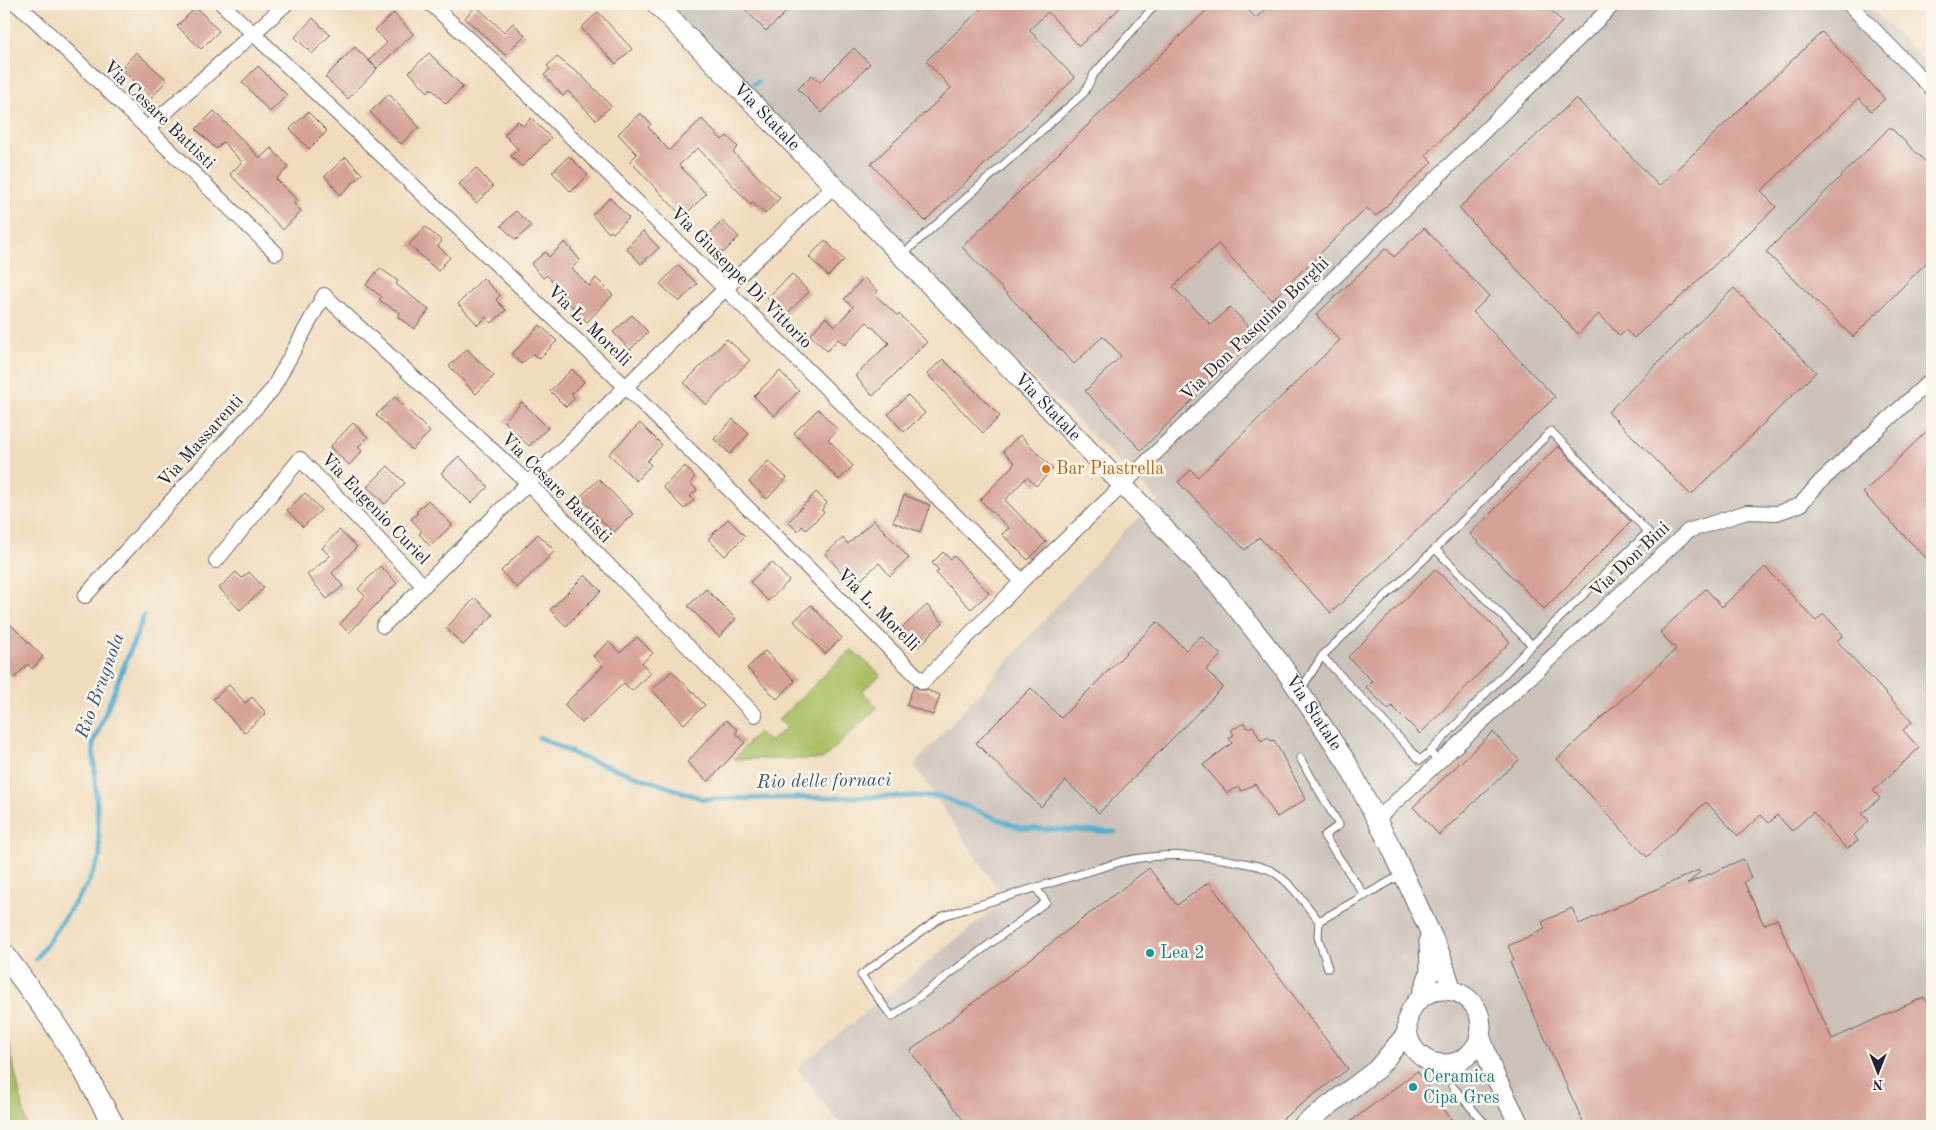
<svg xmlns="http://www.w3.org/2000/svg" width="1936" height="1130" font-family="'Old Standard TT',serif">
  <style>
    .industrial { fill: #ccc2b9 }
    .green { fill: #a9bf64; stroke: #667050 }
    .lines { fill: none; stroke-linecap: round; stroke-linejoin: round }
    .stream { stroke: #52afd0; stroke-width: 5 }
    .building { fill: #d6a297 }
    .lane-casing { stroke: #6a6368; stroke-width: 9 }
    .street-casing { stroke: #6a6368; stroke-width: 16 }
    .secondary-casing { stroke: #6a6368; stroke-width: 21 }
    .primary-casing { stroke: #6a6368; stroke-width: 23 }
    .lane { stroke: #fff; stroke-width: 7 }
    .street { stroke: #fff; stroke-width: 14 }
    .secondary { stroke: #fff; stroke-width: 19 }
    .primary { stroke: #fff; stroke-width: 21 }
    .food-dot { fill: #e8710a; stroke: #fbf7ec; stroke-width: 2 }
    .culture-dot { fill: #0f9aa8; stroke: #fbf7ec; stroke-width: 2 }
    .labels { text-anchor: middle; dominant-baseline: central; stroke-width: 5; stroke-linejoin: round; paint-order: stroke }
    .street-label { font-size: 18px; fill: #22223b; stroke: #fbf7ec }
    .food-label { font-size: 18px; fill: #c56008; stroke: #fbf7ec; text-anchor: start }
    .culture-label { font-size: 18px; fill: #0d838f; stroke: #fbf7ec; text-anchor: start }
    .water-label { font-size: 19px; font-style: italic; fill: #355a77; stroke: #fbf7ec }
  </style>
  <rect width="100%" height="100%" fill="#fbf7ec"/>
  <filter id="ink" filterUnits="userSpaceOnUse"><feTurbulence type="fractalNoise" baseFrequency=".02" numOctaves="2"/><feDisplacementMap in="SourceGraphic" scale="10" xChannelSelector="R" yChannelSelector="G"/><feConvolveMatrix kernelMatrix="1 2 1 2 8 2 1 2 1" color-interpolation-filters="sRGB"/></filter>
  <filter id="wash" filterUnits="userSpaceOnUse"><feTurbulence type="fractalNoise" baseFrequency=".0096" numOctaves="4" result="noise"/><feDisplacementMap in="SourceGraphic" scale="20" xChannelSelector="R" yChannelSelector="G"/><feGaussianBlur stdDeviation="1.12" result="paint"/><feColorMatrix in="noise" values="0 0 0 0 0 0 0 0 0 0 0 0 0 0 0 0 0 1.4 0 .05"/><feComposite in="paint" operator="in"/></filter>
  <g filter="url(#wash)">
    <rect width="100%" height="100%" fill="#f0dcbc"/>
    <path class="industrial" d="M654 4H1867L1932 70V1126H842L797 1068 1005 900 914 765 1126 529 1159 501Z"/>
    <path class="green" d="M851 649 881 675 862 691 877 708 823 759H734L758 732 770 742 787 727 778 720Z
      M4 1023 27 1126H4Z"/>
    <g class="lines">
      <path class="stream" d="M754 84 758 82
        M539 737 581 757 703 799 939 796 1021 828 1115 832
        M36 959 87 885 100 857 93 744 144 616"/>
    </g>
    <g id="blocks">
      <path class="building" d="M740 4H795L766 31Z
        M986 4H1124L1079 46 1048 12 1029 30 1075 78 925 221 871 164 951 88 926 61Z
        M1213 4H1242L1256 18 1270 4H1545L1562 22 1425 155 1432 162 1376 216 1367 208 1272 300 1218 244 1173 287 1211 325 1230 307 1258 336 1141 450 1085 391 1121 356 1103 336 1074 364 962 247Z
        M476 6 504 32 513 23 525 35 505 55 465 18Z
        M196 7 219 31 201 49 177 26Z
        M598 12 632 49 616 64 581 28Z
        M394 13 413 34 377 68 369 60 387 43 375 30Z
        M313 18 330 35 312 54 295 37Z
        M1822 32 1885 99 1871 111 1859 98 1761 191 1776 207 1671 306 1670 305 1634 338 1626 330 1620 336 1599 314 1578 334 1459 208 1576 98 1659 186Z
        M355 47 377 69 348 99 325 77Z
        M854 48 870 64 822 113 798 89 812 75 820 82Z
        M136 52 167 80 152 97 121 69Z
        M429 53 463 87 446 104 431 88 428 92 409 72Z
        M557 57 583 77 611 106 596 120 568 91 563 96 544 75 550 69 547 66Z
        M258 66 287 95 270 112 242 82Z
        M389 94 419 127 401 144 370 112Z
        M214 111 260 158 271 148 289 167 276 179 297 200 294 204 301 211 283 230 230 174 242 162 223 142 216 149 196 129Z
        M308 112 327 131 309 149 290 129Z
        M640 113 651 124 648 127 669 150 702 119 722 140 727 136 738 147 733 152 780 198 765 214 753 203 751 205 698 148 679 165 706 194 683 217 630 161 637 154 618 134Z
        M531 118 551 138 522 167 511 156 518 149 504 135 518 121 523 126Z
        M1890 127 1932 168V257L1853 337 1766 252Z
        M569 156 588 175 571 192 552 172Z
        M346 157 362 174 340 195 325 176Z
        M476 168 493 187 476 203 459 184Z
        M610 198 629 218 613 233 611 231 609 233 592 215Z
        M516 211 531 226 516 240 501 226Z
        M722 221 739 237 723 253 707 237Z
        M425 227 442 241 438 246 450 257 438 271 409 245Z
        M1424 228 1489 296 1473 312 1555 397 1331 613 1259 537 1245 550 1178 482 1191 470 1198 477 1340 340 1316 315 1386 248 1394 257Z
        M643 231 659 248 641 264 626 248Z
        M825 240 844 260 828 276 809 257Z
        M565 242 580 260 572 268 589 286 596 278 613 295 587 322 568 302 569 301 547 275 543 278 531 264 545 252 549 257Z
        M678 265 697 284 679 302 660 284Z
        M380 268 398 281 396 284 429 310 414 329 398 317 400 313 379 300 382 297 366 285Z
        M792 274 809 292 784 316 767 298Z
        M483 278 500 295 496 300 506 310 492 323 486 317 478 325 458 304Z
        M864 278 878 291 875 295 898 316 899 314 927 342 873 396 855 376 889 343 867 322 845 345 838 339 827 351 810 335 826 317 835 326 853 307 844 299Z
        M1734 288 1816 372 1691 495 1608 412Z
        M632 315 648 332 630 350 613 332Z
        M540 325 557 341 539 359 533 354 521 364 512 354Z
        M727 339 750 360 706 405 684 383Z
        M467 349 494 376 476 394 449 366Z
        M943 359 1000 416 983 433 927 374Z
        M572 369 584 382 571 394 575 398 566 407 550 391Z
        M780 371 799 391 774 416 754 396Z
        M908 395 925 413 904 432 888 414Z
        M395 397 430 432 412 450 376 415Z
        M522 402 548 428 529 446 504 421Z
        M818 409 838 430 828 439 853 466 839 480 794 433Z
        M733 419 749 434 730 454 714 439Z
        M353 423 368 437 358 447 362 451 349 465 330 447Z
        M640 423 662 445 647 461 651 465 636 481 609 454Z
        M1932 426V564L1863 493Z
        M1020 435 1053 469 1036 486 1027 477 1005 500 1046 542 1028 560 1002 534 1009 528 980 500 1015 463 1003 451Z
        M1558 446 1631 522 1544 609 1470 534Z
        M459 456 488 487 471 503 441 473Z
        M768 461 787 478 767 499 749 482Z
        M388 466 405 483 385 504 367 487Z
        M685 466 695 477 690 483 697 490 690 496 694 500 684 509 663 487Z
        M599 479 633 514 613 533 580 497Z
        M816 492 827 503 821 510 824 512 806 530 802 526 798 531 788 522Z
        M305 493 321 510 303 527 287 510Z
        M904 495 930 505 920 532 893 522Z
        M428 500 452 525 430 546 419 534 422 531 411 519 418 513 416 512Z
        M728 519 745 536 725 556 708 539Z
        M874 520 909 558 890 576 879 563 854 586 825 554 843 538 848 544Z
        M339 530 357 547 332 573 343 586 327 599 307 575 330 556 322 548Z
        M538 534 555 551 517 588 501 571Z
        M943 552 950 559 954 556 989 593 971 609 936 573 939 570 932 563Z
        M772 562 789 581 768 601 750 582Z
        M380 566 397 583 349 633 340 624 365 596 358 589Z
        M1765 567 1816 621 1824 614 1843 635 1837 641 1912 722 1903 730 1919 748 1873 791 1880 798 1862 814 1869 821 1854 835 1858 840 1847 849 1813 812 1792 831 1777 815 1769 823 1761 815 1738 836 1706 802 1647 857 1557 759 1676 649 1660 632 1706 589 1722 607Z
        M1435 569 1510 642 1420 734 1392 706 1389 710 1366 687 1372 681 1348 657Z
        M236 572 242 578 249 572 264 588 240 610 219 588Z
        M585 575 601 591 566 626 550 610Z
        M706 589 736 619 719 637 688 606Z
        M475 598 493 615 463 645 446 628Z
        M811 605 842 638 825 654 794 621Z
        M927 605 943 623 927 637 928 638 918 647 902 628Z
        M4 618 43 657 32 669 28 664 14 678 4 667Z
        M1157 622 1186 650 1201 636 1221 655 1206 670 1223 687 1099 813 1066 781 1041 807 976 743 1031 688 1061 718Z
        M637 637 653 653 642 663 651 673 632 691 624 683 582 723 564 705 603 666 593 656 609 642 620 653Z
        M765 651 795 681 777 699 747 668Z
        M672 671 705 705 684 724 652 690Z
        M229 685 245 703 252 697 266 713 244 733 213 699Z
        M914 686 920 690H926L940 695 933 715 906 705Z
        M726 720 738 730 735 733 745 742 708 782 687 762Z
        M1245 723 1247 728 1253 726 1261 741 1268 737 1271 741 1274 740 1306 799 1277 817 1255 784 1241 791 1239 787 1227 793 1203 765 1232 743 1229 738 1234 735 1231 730Z
        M1493 732 1519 760 1439 835 1413 807Z
        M1743 859 1751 878 1744 882 1764 925 1777 919 1832 1039 1924 997 1932 1015V1126H1585L1510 962 1514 960 1508 946 1545 929 1542 922 1572 908 1579 924 1699 870 1700 872 1687 884Z
        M1149 868 1177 905 1209 882 1348 1069 1273 1126H968L910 1051Z
        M1417 1071 1456 1126H1345Z"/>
    </g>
  </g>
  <g filter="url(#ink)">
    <use href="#blocks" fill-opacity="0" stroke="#6a6368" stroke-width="1"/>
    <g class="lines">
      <g class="lane-casing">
        <path id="lane" d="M902 255 1084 93 1094 74 1156 4
          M1435 549 1532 645
          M1322 656 1420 760 1430 752
          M1300 691 1322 656 1435 549 1551 431 1648 532 1532 645 1430 752 1438 762
          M1300 758 1339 825 1324 836 1365 896
          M1036 888 1046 902 892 1017 861 975 943 916 1123 861C1162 853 1200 854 1238 862 1249 864 1262 866 1272 871 1291 882 1305 904 1319 921L1403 874
          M1319 921 1318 937 1328 968
          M1452 1086 1487 1126"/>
      </g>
      <g class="street-casing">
        <path id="street" d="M16 4 35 20 276 253
          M222 4 626 387 923 682 1022 581 1123 485 1614 4
          M431 4 500 67 1022 581
          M1849 4 1932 89
          M147 129 286 4
          M216 561 300 459 424 586
          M85 596 272 390 324 295 528 483 755 715
          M383 626 725 289 834 186
          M1377 819 1688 531 1747 512 1777 513 1800 505 1820 482 1932 379"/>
      </g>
      <g class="secondary-casing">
        <g id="secondary">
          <path id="s1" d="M656 4 834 186 1217 583 1281 664 1347 763 1391 847 1441 956 1452 991"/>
          <circle cx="1444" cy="1027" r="37"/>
          <path d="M1421 997 1430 972 1429 939"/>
          <path d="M1480 1035 1493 1072 1520 1126"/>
          <path d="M1302 1126 1377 1069 1407 1033"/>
        </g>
      </g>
      <g class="primary-casing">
        <path id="primary" d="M4 954 53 1021 81 1065 114 1126"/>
      </g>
      <use href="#lane" class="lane"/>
      <use href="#street" class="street"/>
      <use href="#secondary" class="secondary"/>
      <use href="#primary" class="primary"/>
    </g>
  </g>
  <circle class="food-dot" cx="1046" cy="469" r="5"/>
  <g class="culture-dot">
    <circle cx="1150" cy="953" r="5"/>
    <circle cx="1413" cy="1087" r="5"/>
  </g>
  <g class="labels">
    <g class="street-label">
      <text transform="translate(159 115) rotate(44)">Via Cesare Battisti</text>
      <text stroke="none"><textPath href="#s1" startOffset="158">Via Statale</textPath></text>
      <text transform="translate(741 278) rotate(45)">Via Giuseppe Di Vittorio</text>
      <text transform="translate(589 326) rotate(44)">Via L. Morelli</text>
      <text transform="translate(1255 329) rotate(-44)">Via Don Pasquino Borghi</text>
      <text stroke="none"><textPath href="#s1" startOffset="562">Via Statale</textPath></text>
      <text transform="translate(201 441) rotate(-48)">Via Massarenti</text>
      <text transform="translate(556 488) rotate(45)">Via Cesare Battisti</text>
      <text transform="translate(375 509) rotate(46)">Via Eugenio Curiel</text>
      <text transform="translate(1630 560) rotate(-43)">Via Don Bini</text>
      <text transform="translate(878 610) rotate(45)">Via L. Morelli</text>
      <text stroke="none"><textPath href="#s1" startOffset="968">Via Statale</textPath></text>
    </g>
    <g class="food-label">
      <text x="1056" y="469">Bar Piastrella</text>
    </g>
    <g class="culture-label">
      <text x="1160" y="953">Lea 2</text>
      <text x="1423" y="1077">Ceramica<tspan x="1423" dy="21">Cipa Gres</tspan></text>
    </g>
    <g class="water-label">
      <text transform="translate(101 686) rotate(-70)">Rio Brugnola</text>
      <text transform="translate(824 782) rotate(-1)">Rio delle fornaci</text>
    </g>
  </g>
  <rect width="1936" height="1130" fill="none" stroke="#fbf7ec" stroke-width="20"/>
  <g transform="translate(1878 1072) rotate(180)" stroke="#fbf7ec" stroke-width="4" paint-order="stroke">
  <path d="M0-4L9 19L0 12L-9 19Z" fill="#22223b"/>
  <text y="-8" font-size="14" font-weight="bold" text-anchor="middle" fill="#22223b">N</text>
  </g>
</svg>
